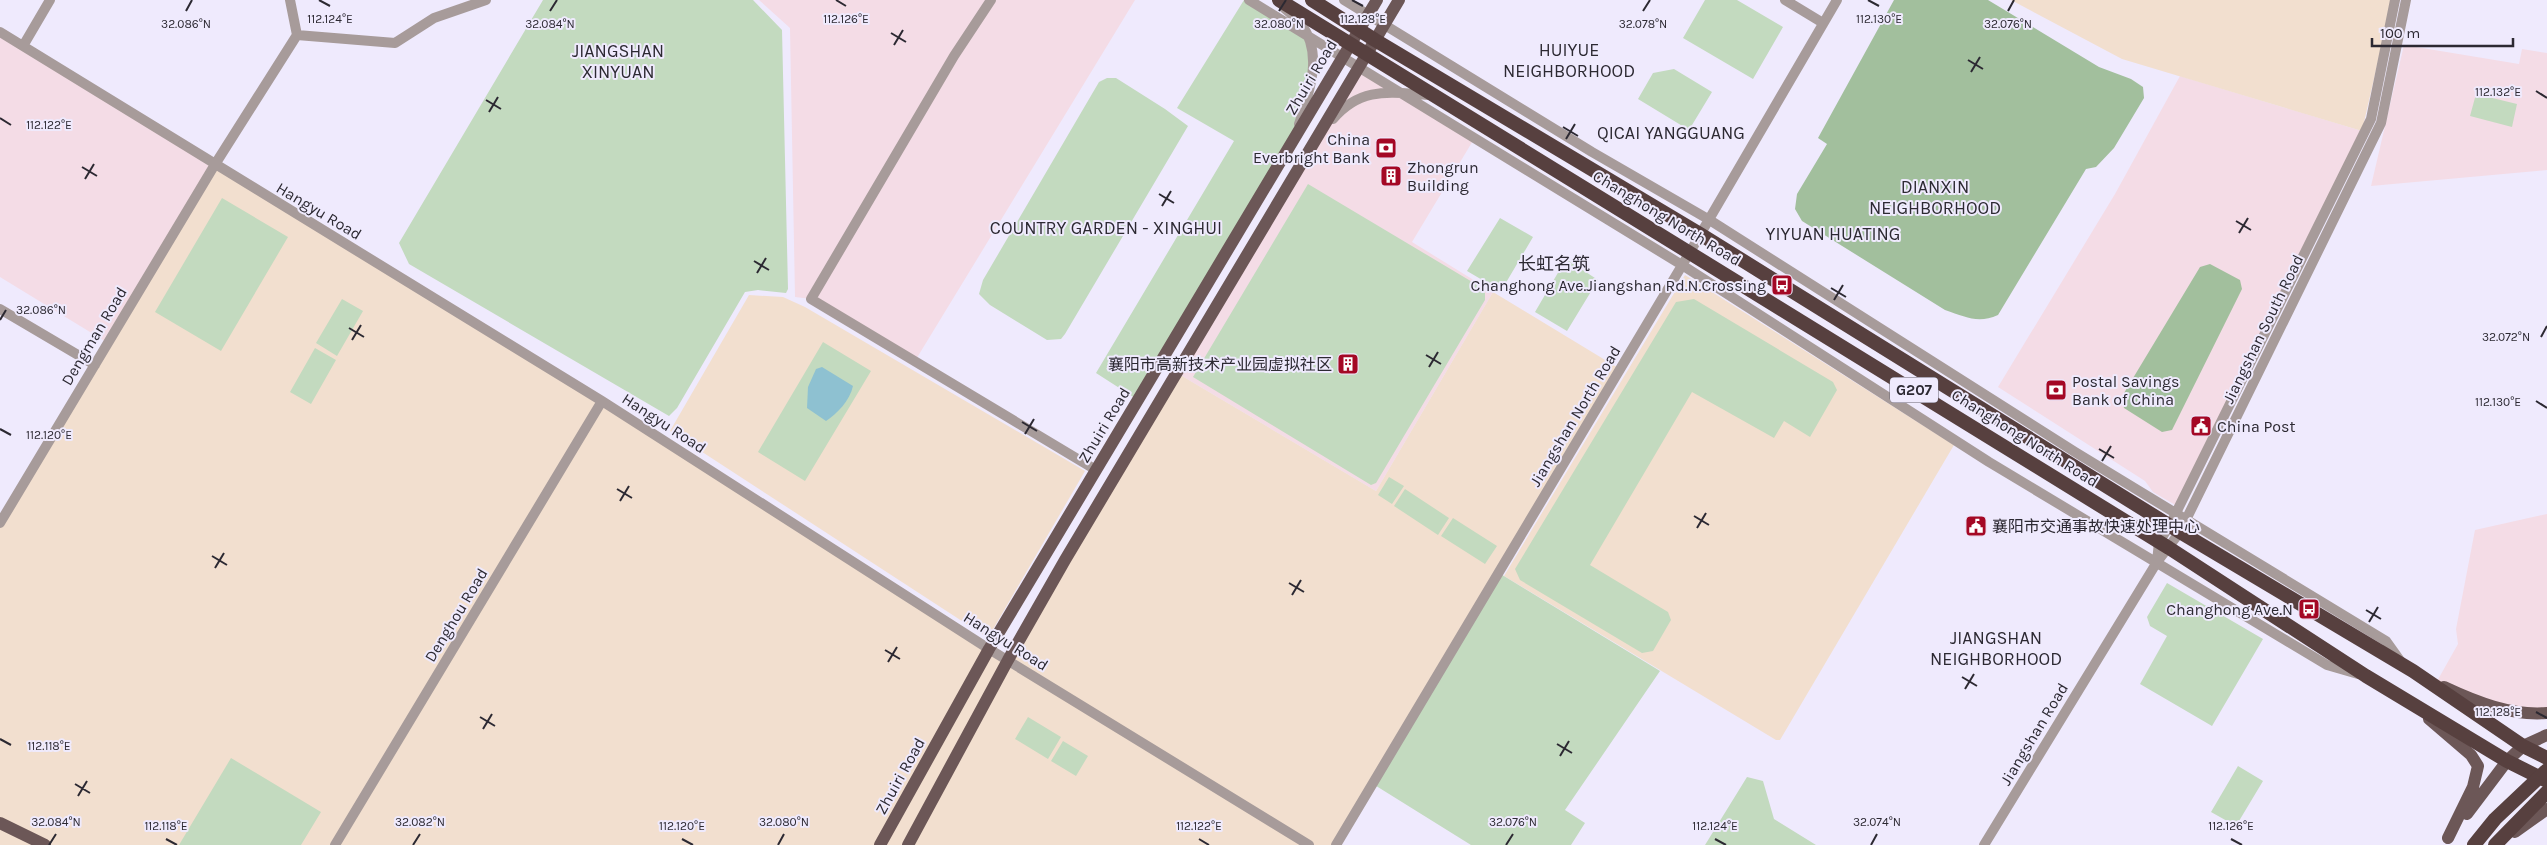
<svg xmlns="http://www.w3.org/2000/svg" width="2547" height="845" font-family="Karla,'Noto Sans SC',sans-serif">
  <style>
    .commercial { fill: #f4dce6 }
    .industrial { fill: #f2dfcf }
    .green { fill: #c3dabf }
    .forest { fill: #a2bf9d }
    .water { fill: #8ec1d1 }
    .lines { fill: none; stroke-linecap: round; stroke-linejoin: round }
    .minor { stroke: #a79b9a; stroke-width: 10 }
    .major { stroke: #6c5757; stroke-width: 12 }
    .highway { stroke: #57403f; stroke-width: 14 }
    .highway-bridge { stroke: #57403f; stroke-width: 14 }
    .ticks { fill: none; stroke: #2c2932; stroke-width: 2 }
    .labels { text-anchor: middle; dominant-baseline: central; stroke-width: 4; stroke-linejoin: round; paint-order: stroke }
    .shield { fill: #efeafd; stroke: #66636f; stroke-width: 1 }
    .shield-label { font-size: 15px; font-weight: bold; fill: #2c2932 }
    .street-label { font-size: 16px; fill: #2c2932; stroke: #efeafd }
    .poi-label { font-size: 16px; fill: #2c2932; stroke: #efeafd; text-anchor: end }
    .neighbourhood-label { font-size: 18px; fill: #2c2932; stroke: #efeafd }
    .ticks-label { font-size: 12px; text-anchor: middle; fill: #2c2932; stroke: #efeafd; stroke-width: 4; stroke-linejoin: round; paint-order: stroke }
  </style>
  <rect width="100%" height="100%" fill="#efeafd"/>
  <path class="commercial" d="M759 0H1135L915 361 811 299 795 297 790 28Z
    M0 32 214 166 108 343 0 277Z
    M2404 45 2519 64 2522 49 2547 53V170L2371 186Z
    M1357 69 1474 139 1412 242 1493 292 1376 491 1177 373Z
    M2180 76 2362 131 2177 506 2153 492 2145 481 1998 387 2115 194Z
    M2547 514V713L2536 714 2436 683 2458 644 2456 629 2475 530Z"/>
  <path class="industrial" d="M2011 0H2392L2362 131 2122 59Z
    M214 166 602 401 1008 660 1177 373 1376 491 1493 292 1620 369 1336 845H0V523Z
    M1685 275 1954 445 1780 740H1776L1504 576Z
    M749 295 783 297 805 307 1085 471 988 638 670 431Z"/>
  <path class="green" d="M543 0H753L782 30 788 289 786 293 758 290 745 292 677 408 669 416 409 264 399 243Z
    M1244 0 1308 37 1313 59 1295 134 1138 400 1096 373 1234 141 1177 108Z
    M1705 0H1737L1783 27 1753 79 1683 38Z
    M1674 69 1712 92 1689 130 1638 99 1653 73Z
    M1107 78H1116L1165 109 1188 126 1065 334 1061 339 1047 340 990 305 979 294 983 280 1099 82Z
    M2476 94 2517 104 2512 127 2470 116Z
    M1308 184 1479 286 1485 293V300L1376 483 1371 485 1193 377Z
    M222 198 288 237 221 351 155 312Z
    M1500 218 1533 237 1501 291 1467 271Z
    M1566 259 1598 280 1567 331 1535 312Z
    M342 299 363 311 337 356 316 343Z
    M1694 299 1833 382 1837 390 1810 437 1784 421 1774 438 1692 392 1590 565 1668 612 1671 620 1653 651 1642 653 1520 580 1515 569 1676 302Z
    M823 342 871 371 805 481 758 452Z
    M315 348 336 360 311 404 290 392Z
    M1389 477 1404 486 1392 504 1378 495Z
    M1405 489 1449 518 1438 535 1394 506Z
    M1453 518 1497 546 1485 564 1441 536Z
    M1499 573 1660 671 1565 810 1585 823 1571 845H1471L1373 784Z
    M2167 583 2263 639 2212 726 2140 684 2167 636 2150 626 2147 617Z
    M1028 717 1061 737 1048 759 1015 739Z
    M1063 741 1088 756 1076 776 1051 761Z
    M231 758 321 812 301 845H179Z
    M2238 766 2263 781 2236 826 2211 812Z
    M1747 777 1763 781 1774 819 1816 845H1705Z"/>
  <path class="forest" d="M1894 0H1988L2099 67 2131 79 2143 87 2144 98 2114 148 2096 167 2086 169 1998 315C1978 324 1966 317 1945 310L1802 221 1795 209 1797 194 1827 144 1818 138Z
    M2210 264 2240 280 2242 289 2172 430 2162 432 2124 408 2121 398 2200 267Z"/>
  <path class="water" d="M822 367 853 386C850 400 837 414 826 421L807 408 808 387 816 369Z"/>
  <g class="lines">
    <path class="minor" d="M290 0 297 35
      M991 0 954 56 811 299 1096 470
      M1249 0 1682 265 1989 462 2327 665 2358 674
      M1344 0 1592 152 1708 219 2075 452 2386 641 2401 662
      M1785 0 1823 23
      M1284 8C1290 13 1296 18 1301 24 1324 54 1309 93 1299 124
      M0 32 602 401 989 649 1309 845
      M23 46 50 0
      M1333 119C1362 85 1392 93 1432 95
      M0 309 95 365
      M0 523 214 166 297 35 395 43 434 18 486 0
      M2157 562 2159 542 2170 525 2371 119 2395 0
      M335 845 602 401
      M1336 845 1690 252 1837 0
      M1984 845 2157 562 2180 532 2381 123 2406 0"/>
    <path class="major" d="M2444 687C2476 702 2511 716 2547 713
      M2429 719 2471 755 2478 766 2473 787 2448 838
      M2467 814 2507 761 2523 746 2547 735
      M0 823 45 845
      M2515 832 2547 809
      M880 845 989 649 1377 0
      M908 845 1008 660 1065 560 1399 0"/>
    <path class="highway" d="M1279 0 2169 548 2366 676 2507 761 2547 781
      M1312 0 1375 40 1700 234 2180 532 2413 671 2523 746 2547 758"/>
    <path class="highway-bridge" d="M2474 845 2495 819 2547 770
      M2495 845 2547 792"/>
  </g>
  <path class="ticks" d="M319 0 330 6M836 0 846 6M1352 0 1363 6M1868 0 1879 6M186 11 192 0M550 11 557 0M1279 11 1286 0M1643 11 1650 0M2008 11 2014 0M891 33 906 42M894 45 903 30M1968 60 1983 69M1971 72 1980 57M2536 91 2547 98M486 100 501 109M489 112 498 97M0 118 11 125M1563 127 1578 136M1566 139 1575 124M82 167 97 176M85 179 94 164M1159 194 1174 203M1162 206 1171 191M2236 221 2251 230M2239 233 2248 218M754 261 769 270M757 273 766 258M1831 288 1846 297M1834 300 1843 285M0 320 6 310M349 328 364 337M2541 337 2547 326M352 340 361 325M1426 355 1441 364M1429 367 1438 352M2536 401 2547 408M1022 422 1037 431M0 429 11 435M1025 434 1034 419M2099 449 2114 458M2102 461 2111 446M617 489 632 498M620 501 629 486M1694 516 1709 525M1697 528 1706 513M212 556 227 565M215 568 224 553M1289 583 1304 592M1292 595 1301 580M2366 610 2381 619M2369 622 2378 607M885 650 900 659M888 662 897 647M1962 677 1977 686M1965 689 1974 674M2536 712 2547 718M480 717 495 726M483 729 492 714M0 739 11 745M1557 744 1572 753M1560 756 1569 741M75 784 90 793M78 796 87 781M166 839 177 845M682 839 693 845M1199 839 1209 845M1715 839 1726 845M2231 839 2242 845M49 845 56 834M413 845 420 834M778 845 784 834M1506 845 1513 834M1871 845 1877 834"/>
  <defs>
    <g id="bank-square" transform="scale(1.125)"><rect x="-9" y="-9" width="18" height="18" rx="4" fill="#a40825" stroke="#efeafd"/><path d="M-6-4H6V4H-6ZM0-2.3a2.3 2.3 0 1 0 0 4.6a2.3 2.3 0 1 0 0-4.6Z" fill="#fff"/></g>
    <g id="building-square" transform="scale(1.125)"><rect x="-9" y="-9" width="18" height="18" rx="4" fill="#a40825" stroke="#efeafd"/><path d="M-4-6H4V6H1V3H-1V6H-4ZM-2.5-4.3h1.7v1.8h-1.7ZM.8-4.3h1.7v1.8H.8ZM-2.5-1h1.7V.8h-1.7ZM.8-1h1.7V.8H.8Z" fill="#fff"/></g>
    <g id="bus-square" transform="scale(1.125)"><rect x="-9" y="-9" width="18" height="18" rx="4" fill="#a40825" stroke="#efeafd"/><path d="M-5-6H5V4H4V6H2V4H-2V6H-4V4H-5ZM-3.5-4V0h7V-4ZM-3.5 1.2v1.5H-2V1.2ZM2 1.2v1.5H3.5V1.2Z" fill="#fff"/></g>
    <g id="civic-square" transform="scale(1.125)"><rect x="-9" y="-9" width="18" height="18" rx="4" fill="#a40825" stroke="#efeafd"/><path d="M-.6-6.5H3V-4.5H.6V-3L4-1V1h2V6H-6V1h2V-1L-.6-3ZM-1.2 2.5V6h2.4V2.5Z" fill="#fff"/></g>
  </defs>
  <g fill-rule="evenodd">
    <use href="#bank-square" x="1386" y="148"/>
    <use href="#building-square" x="1391" y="176"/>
    <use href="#bus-square" x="1782" y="285"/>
    <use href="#building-square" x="1348" y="364"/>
    <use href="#bank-square" x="2056" y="390"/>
    <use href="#civic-square" x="2201" y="426"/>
    <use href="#civic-square" x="1976" y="526"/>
    <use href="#bus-square" x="2309" y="609"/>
  </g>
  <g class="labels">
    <rect class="shield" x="1890" y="377.5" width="48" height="25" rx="4"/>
    <g class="shield-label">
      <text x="1914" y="390">G207</text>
    </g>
    <g class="street-label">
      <text transform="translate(1311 77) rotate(-59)">Zhuiri Road</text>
      <text transform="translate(319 211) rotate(31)">Hangyu Road</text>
      <text transform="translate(1667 218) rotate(31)">Changhong North Road</text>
      <text transform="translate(2263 329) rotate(-64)">Jiangshan South Road</text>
      <text transform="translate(94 336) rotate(-59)">Dengman Road</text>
      <text transform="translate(1575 416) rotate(-59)">Jiangshan North Road</text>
      <text transform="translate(664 423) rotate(33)">Hangyu Road</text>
      <text transform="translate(1104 425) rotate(-59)">Zhuiri Road</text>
      <text transform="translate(2025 438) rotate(32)">Changhong North Road</text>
      <text transform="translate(456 615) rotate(-59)">Denghou Road</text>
      <text transform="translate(1006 641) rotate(32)">Hangyu Road</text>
      <text transform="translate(2034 734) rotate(-59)">Jiangshan Road</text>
      <text transform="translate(900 776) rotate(-61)">Zhuiri Road</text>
    </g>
    <g class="poi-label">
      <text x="1370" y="139">China<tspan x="1370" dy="18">Everbright Bank</tspan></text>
      <text x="1407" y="167" text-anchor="start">Zhongrun<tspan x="1407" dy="18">Building</tspan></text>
      <text x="1766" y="285">Changhong Ave.Jiangshan Rd.N.Crossing</text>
      <text x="1332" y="364">襄阳市高新技术产业园虚拟社区</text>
      <text x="2072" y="381" text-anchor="start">Postal Savings<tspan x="2072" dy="18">Bank of China</tspan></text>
      <text x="2217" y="426" text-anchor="start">China Post</text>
      <text x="1992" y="526" text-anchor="start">襄阳市交通事故快速处理中心</text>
      <text x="2293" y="609">Changhong Ave.N</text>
    </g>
    <g class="neighbourhood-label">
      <text x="1569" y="50">HUIYUE<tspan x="1569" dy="21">NEIGHBORHOOD</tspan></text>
      <text x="618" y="51">JIANGSHAN<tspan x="618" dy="21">XINYUAN</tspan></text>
      <text x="1671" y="133">QICAI YANGGUANG</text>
      <text x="1935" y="187">DIANXIN<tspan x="1935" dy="21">NEIGHBORHOOD</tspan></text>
      <text x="1106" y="228">COUNTRY GARDEN - XINGHUI</text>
      <text x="1833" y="234">YIYUAN HUATING</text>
      <text x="1554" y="264">长虹名筑</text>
      <text x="1996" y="638">JIANGSHAN<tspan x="1996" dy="21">NEIGHBORHOOD</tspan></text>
    </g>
  </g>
  <g class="ticks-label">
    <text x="330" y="23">112.124°E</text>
    <text x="846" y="23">112.126°E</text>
    <text x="1363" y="23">112.128°E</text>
    <text x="1879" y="23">112.130°E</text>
    <text x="1643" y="28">32.078°N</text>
    <text x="186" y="28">32.086°N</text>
    <text x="550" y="28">32.084°N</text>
    <text x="1279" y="28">32.080°N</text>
    <text x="2008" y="28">32.076°N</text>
    <text x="2498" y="96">112.132°E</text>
    <text x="49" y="129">112.122°E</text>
    <text x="41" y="314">32.086°N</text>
    <text x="2506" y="341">32.072°N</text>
    <text x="2498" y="406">112.130°E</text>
    <text x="49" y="439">112.120°E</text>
    <text x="2498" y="716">112.128°E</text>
    <text x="49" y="750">112.118°E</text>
    <text x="56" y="826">32.084°N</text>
    <text x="420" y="826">32.082°N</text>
    <text x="784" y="826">32.080°N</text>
    <text x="1513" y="826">32.076°N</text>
    <text x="1877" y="826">32.074°N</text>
    <text x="166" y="830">112.118°E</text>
    <text x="682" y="830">112.120°E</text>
    <text x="1199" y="830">112.122°E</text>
    <text x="1715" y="830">112.124°E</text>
    <text x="2231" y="830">112.126°E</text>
  </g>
  <path d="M2372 38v8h141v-8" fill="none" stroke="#2c2932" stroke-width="2.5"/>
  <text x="2380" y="38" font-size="15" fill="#2c2932" stroke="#efeafd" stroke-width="4" paint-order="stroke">100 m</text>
</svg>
